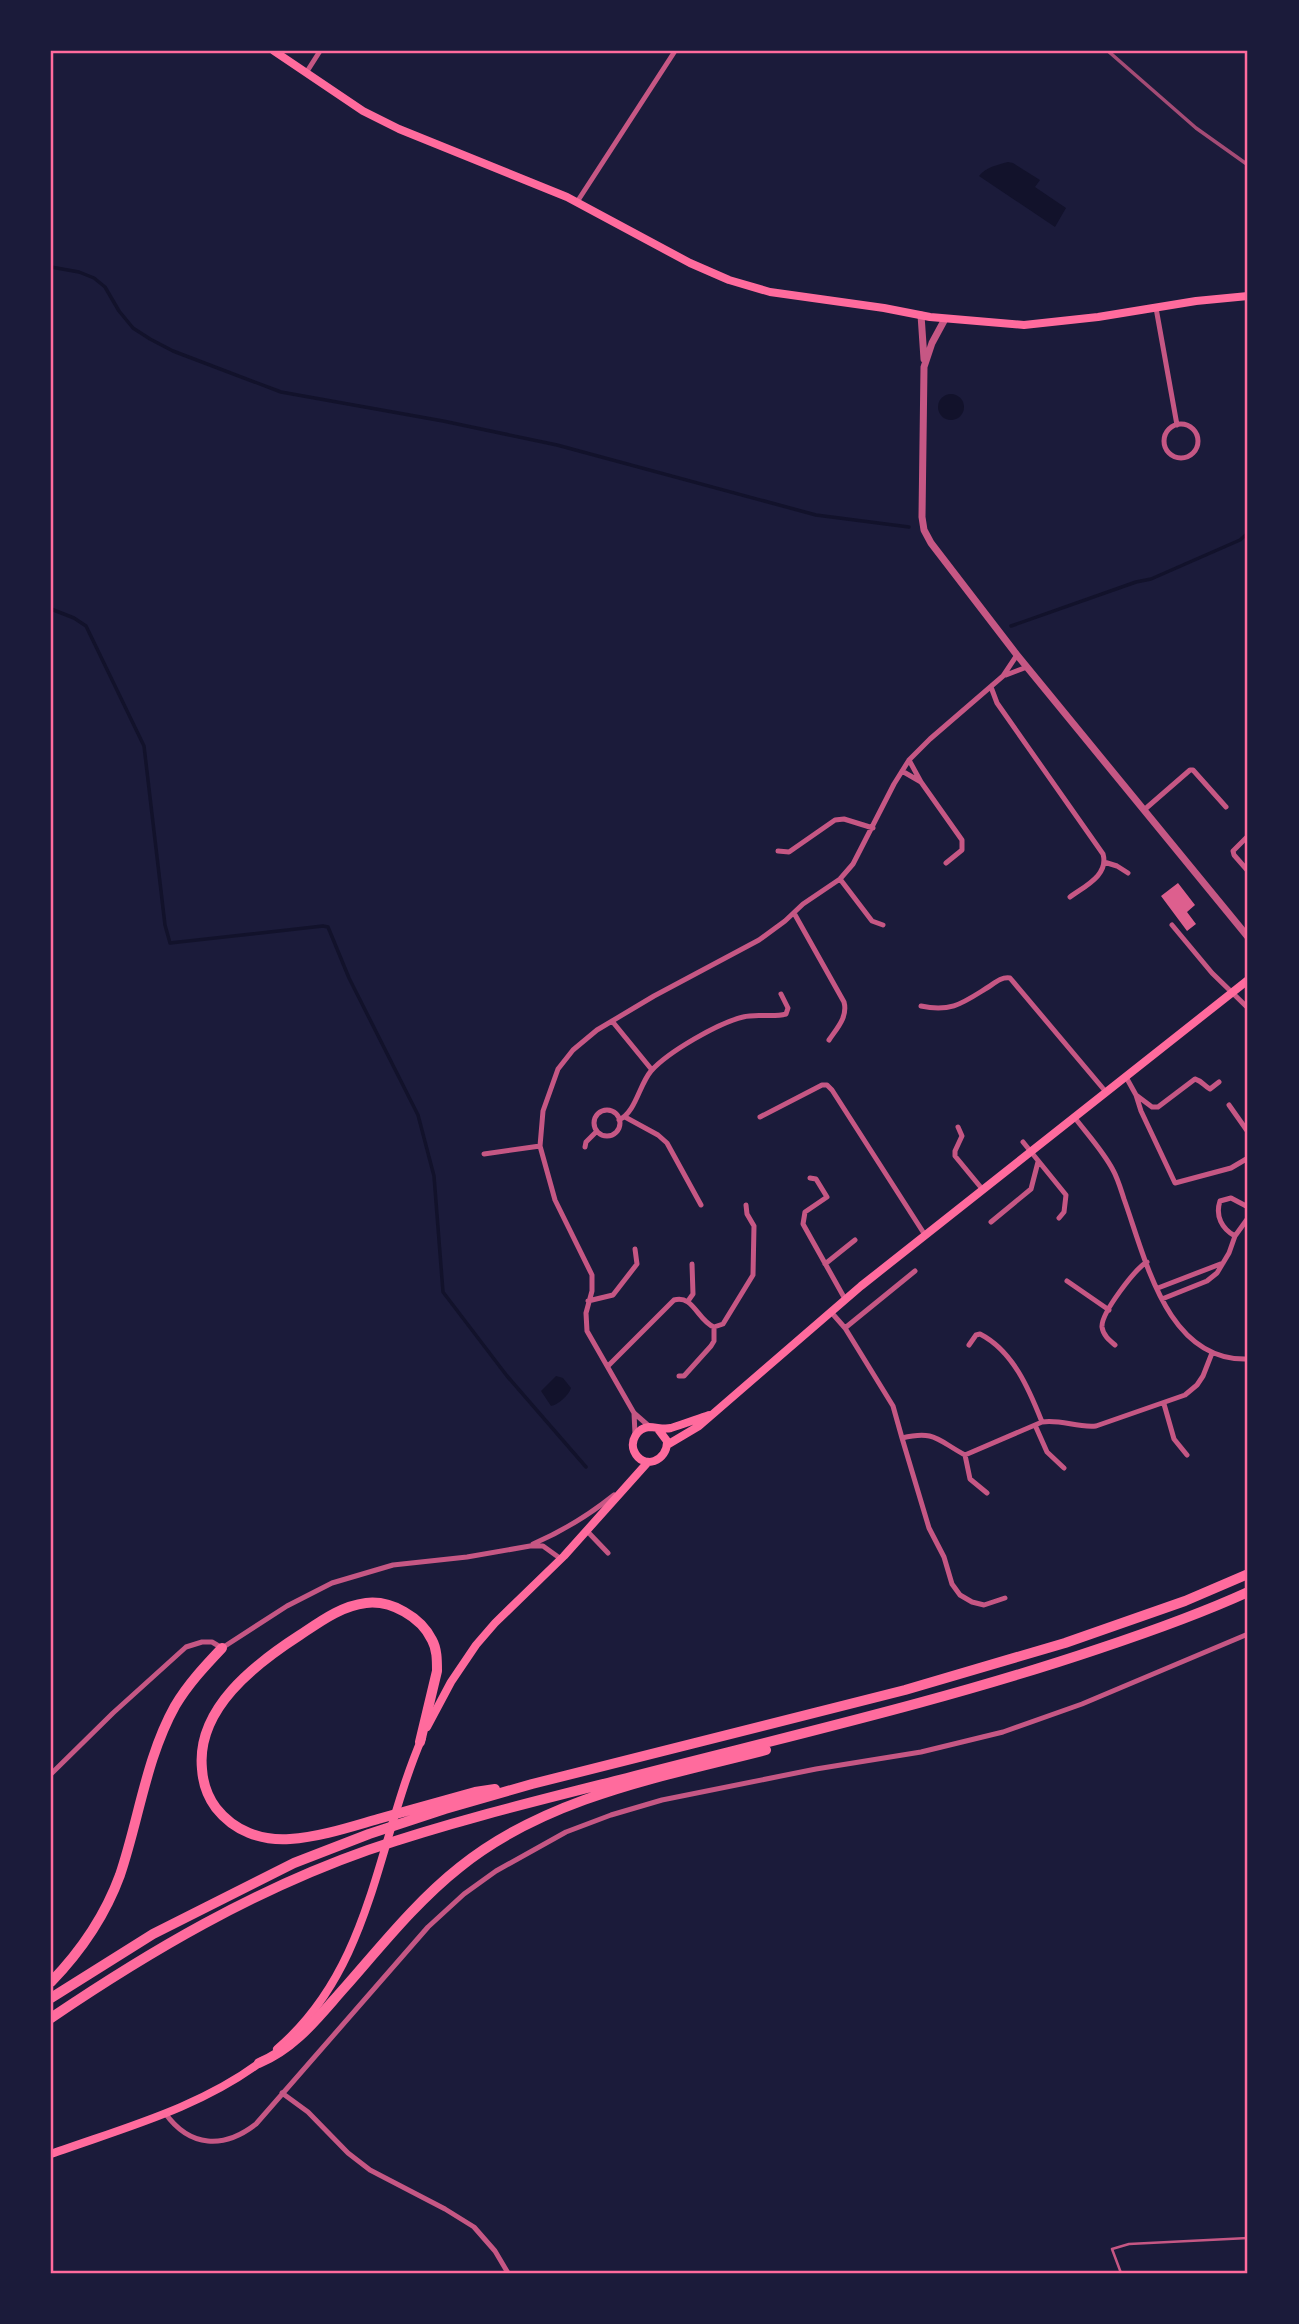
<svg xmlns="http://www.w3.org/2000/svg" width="1299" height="2324" font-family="'Golos Text',sans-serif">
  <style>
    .water { fill: #12122b }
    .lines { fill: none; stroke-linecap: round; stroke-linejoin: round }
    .stream { stroke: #12122b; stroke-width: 3.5 }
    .building { fill: #dd5f8e }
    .service { stroke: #c65784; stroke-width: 2.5 }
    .minor { stroke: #c65784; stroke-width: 5 }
    .tertiary { stroke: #c65784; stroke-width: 7 }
    .secondary { stroke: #ff6b9d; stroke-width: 8 }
    .motorway { stroke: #ff6b9d; stroke-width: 10 }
    .rail { stroke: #a44b75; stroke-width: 3.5 }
    .neatline { fill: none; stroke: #ff6b9d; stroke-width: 2.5 }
  </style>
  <rect width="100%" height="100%" fill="#1b1b3a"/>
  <path class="water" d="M1008 162 1013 163 1040 180 1035 187 1066 208 1055 227 979 176C986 167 997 165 1008 162Z
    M938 407a13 13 0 1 1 26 0a13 13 0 1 1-26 0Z
    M556 1376 563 1378 571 1388C569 1395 558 1405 551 1406L541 1391Z"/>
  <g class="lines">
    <path class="stream" d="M51 267 79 272 94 278 105 287 119 311 133 328 150 339 173 351 281 392 443 421 557 445 816 515 909 527
      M51 609 74 618 86 626 144 746 165 925 170 943 323 926 328 927 349 978 418 1115 434 1176 443 1292 507 1376 586 1467
      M1011 626 1136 582 1151 579 1240 540 1248 533"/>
  </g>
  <path class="building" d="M1178 883 1195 905 1187 912 1196 924 1187 931 1161 896Z"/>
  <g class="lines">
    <path class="service" d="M1121 2273 1112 2249 1129 2244 1248 2238"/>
    <path class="minor" d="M306 73 320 51
      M577 202 675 51
      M1156 308 1177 425
      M1164 441a17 17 0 1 1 34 0a17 17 0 1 1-34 0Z
      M1006 675 1027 667
      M991 687 997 703 1103 854C1109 875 1085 886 1070 897
      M902 771 921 782 909 760
      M921 782 962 840V850L946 863
      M1144 810 1190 770H1193L1226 807
      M1248 836 1233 851 1234 855 1248 871
      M778 851 789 852 835 820 844 819 873 828
      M1104 862 1117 866 1128 873
      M840 879 872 921 883 925
      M794 913 844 1002C848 1017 837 1028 829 1040
      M1172 925 1212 973 1248 1008
      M921 1006C952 1013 964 1002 990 986 997 981 1002 977 1010 978L1106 1092
      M612 1021 652 1070
      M1126 1077 1136 1095 1152 1107H1158L1195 1079C1202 1081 1204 1086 1210 1089L1219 1082
      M1136 1095 1141 1111 1175 1183 1231 1168 1248 1158
      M1229 1105 1248 1132
      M594 1123a13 13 0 1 1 26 0a13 13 0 1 1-26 0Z
      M625 1117 658 1135 667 1143 701 1205
      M760 1117 822 1085H827L832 1090 925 1235
      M1075 1118C1088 1135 1103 1151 1113 1170 1118 1179 1121 1190 1124 1199 1146 1260 1167 1362 1248 1359
      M619 1120C636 1112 639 1085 651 1071 668 1052 718 1023 743 1017 757 1013 772 1018 786 1014L788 1008 781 994
      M958 1127 962 1136 955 1151V1156L983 1190
      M1023 1142 1066 1195 1064 1212 1059 1218
      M585 1147 586 1142 597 1131
      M484 1154 540 1146
      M810 1178 816 1179 827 1197 805 1212 803 1224 845 1299
      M991 1222 1031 1189 1038 1162
      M1235 1236C1222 1229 1215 1216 1220 1201L1231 1198 1248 1207
      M825 1264 855 1240
      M1067 1281 1109 1310
      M1158 1288 1223 1263
      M1162 1299 1207 1281 1217 1273 1229 1253 1235 1236 1248 1218
      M588 1301 613 1295 637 1264 635 1249
      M688 1301 693 1294 692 1264
      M831 1312 845 1328 893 1406 902 1438C935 1430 937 1440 965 1455L1042 1422C1061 1419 1077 1428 1096 1426L1185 1395 1197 1385 1203 1376 1212 1353
      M714 1327 723 1324 753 1275 754 1226 747 1214 746 1205
      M845 1328 915 1271
      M969 1345 976 1335 980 1334C1013 1351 1029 1389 1042 1422
      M1115 1345C1109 1340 1103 1335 1102 1327 1101 1313 1135 1269 1147 1262
      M608 1366 674 1300C693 1294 698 1321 714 1327
      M679 1376H684L711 1346 714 1341V1327
      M1164 1404 1174 1439 1187 1455
      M634 1413 635 1434
      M1035 1425 1047 1452 1064 1468
      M650 1427 634 1413 587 1331 586 1313 592 1291V1275L555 1200 540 1146 543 1111 558 1069 573 1050 597 1030 654 996 759 940 785 921 803 904 840 879 853 864 894 784 909 760 930 739 1003 676 1017 655
      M902 1438 929 1528 944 1557 952 1584 960 1595 972 1602 984 1605 1005 1598
      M965 1455 970 1479 987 1493
      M587 1531 608 1553
      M533 1544C563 1531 589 1515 614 1495
      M51 1774 113 1713 186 1647 202 1642H212L222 1648 287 1606 332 1583 393 1565 467 1557 530 1546H543L561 1559
      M282 2093 308 2112 348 2153 370 2170 445 2209 474 2227 495 2251 508 2273
      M165 2113C190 2148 224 2149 256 2124L428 1927 464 1894 496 1871 566 1832 611 1815 662 1800 816 1769 921 1752 1003 1732 1082 1704 1248 1634"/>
    <path class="tertiary" d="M921 315 924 359
      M945 319 932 343 924 367 922 517 924 530 931 543 1017 655 1248 937"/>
    <path class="secondary" d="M274 51 363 111 399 129 567 197 690 263 729 280 770 292 884 308 930 317 1024 325 1098 317 1196 301 1248 296
      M658 1429 667 1441C668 1461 643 1471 634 1451 630 1441 637 1428 649 1427 657 1427 663 1430 671 1428 684 1424 697 1419 709 1415
      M667 1445 699 1426 861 1286 1248 980
      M427 1727 451 1682 476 1645 495 1623 564 1556 648 1462
      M277 2049C372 1968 376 1845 422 1738
      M51 2154C123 2128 200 2108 262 2061"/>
    <path class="motorway" d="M420 1742 437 1671C437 1660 437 1649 432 1640 421 1617 391 1600 366 1603 341 1606 321 1621 300 1635 255 1664 196 1709 202 1769 203 1784 207 1796 216 1808 234 1831 261 1841 290 1839 320 1837 350 1827 378 1819 411 1810 443 1801 475 1792L495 1789
      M51 1982C81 1951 105 1916 120 1875 139 1819 146 1758 175 1706 188 1684 205 1666 222 1648
      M51 1998 153 1934 294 1863 369 1834 445 1809 532 1784 905 1690 1065 1643 1185 1601 1248 1574
      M51 2018C150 1951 254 1890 368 1850 453 1821 540 1800 627 1778 785 1737 944 1701 1098 1649 1149 1632 1200 1614 1248 1592
      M259 2063C297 2047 319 2016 346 1986 382 1945 417 1901 460 1867 547 1797 661 1777 766 1750"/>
    <path class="rail" d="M1108 51 1196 128 1248 165"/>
  </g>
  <rect width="1299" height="2324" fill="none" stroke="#1b1b3a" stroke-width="105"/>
  <rect x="52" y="52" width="1194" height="2220" class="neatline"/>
</svg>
